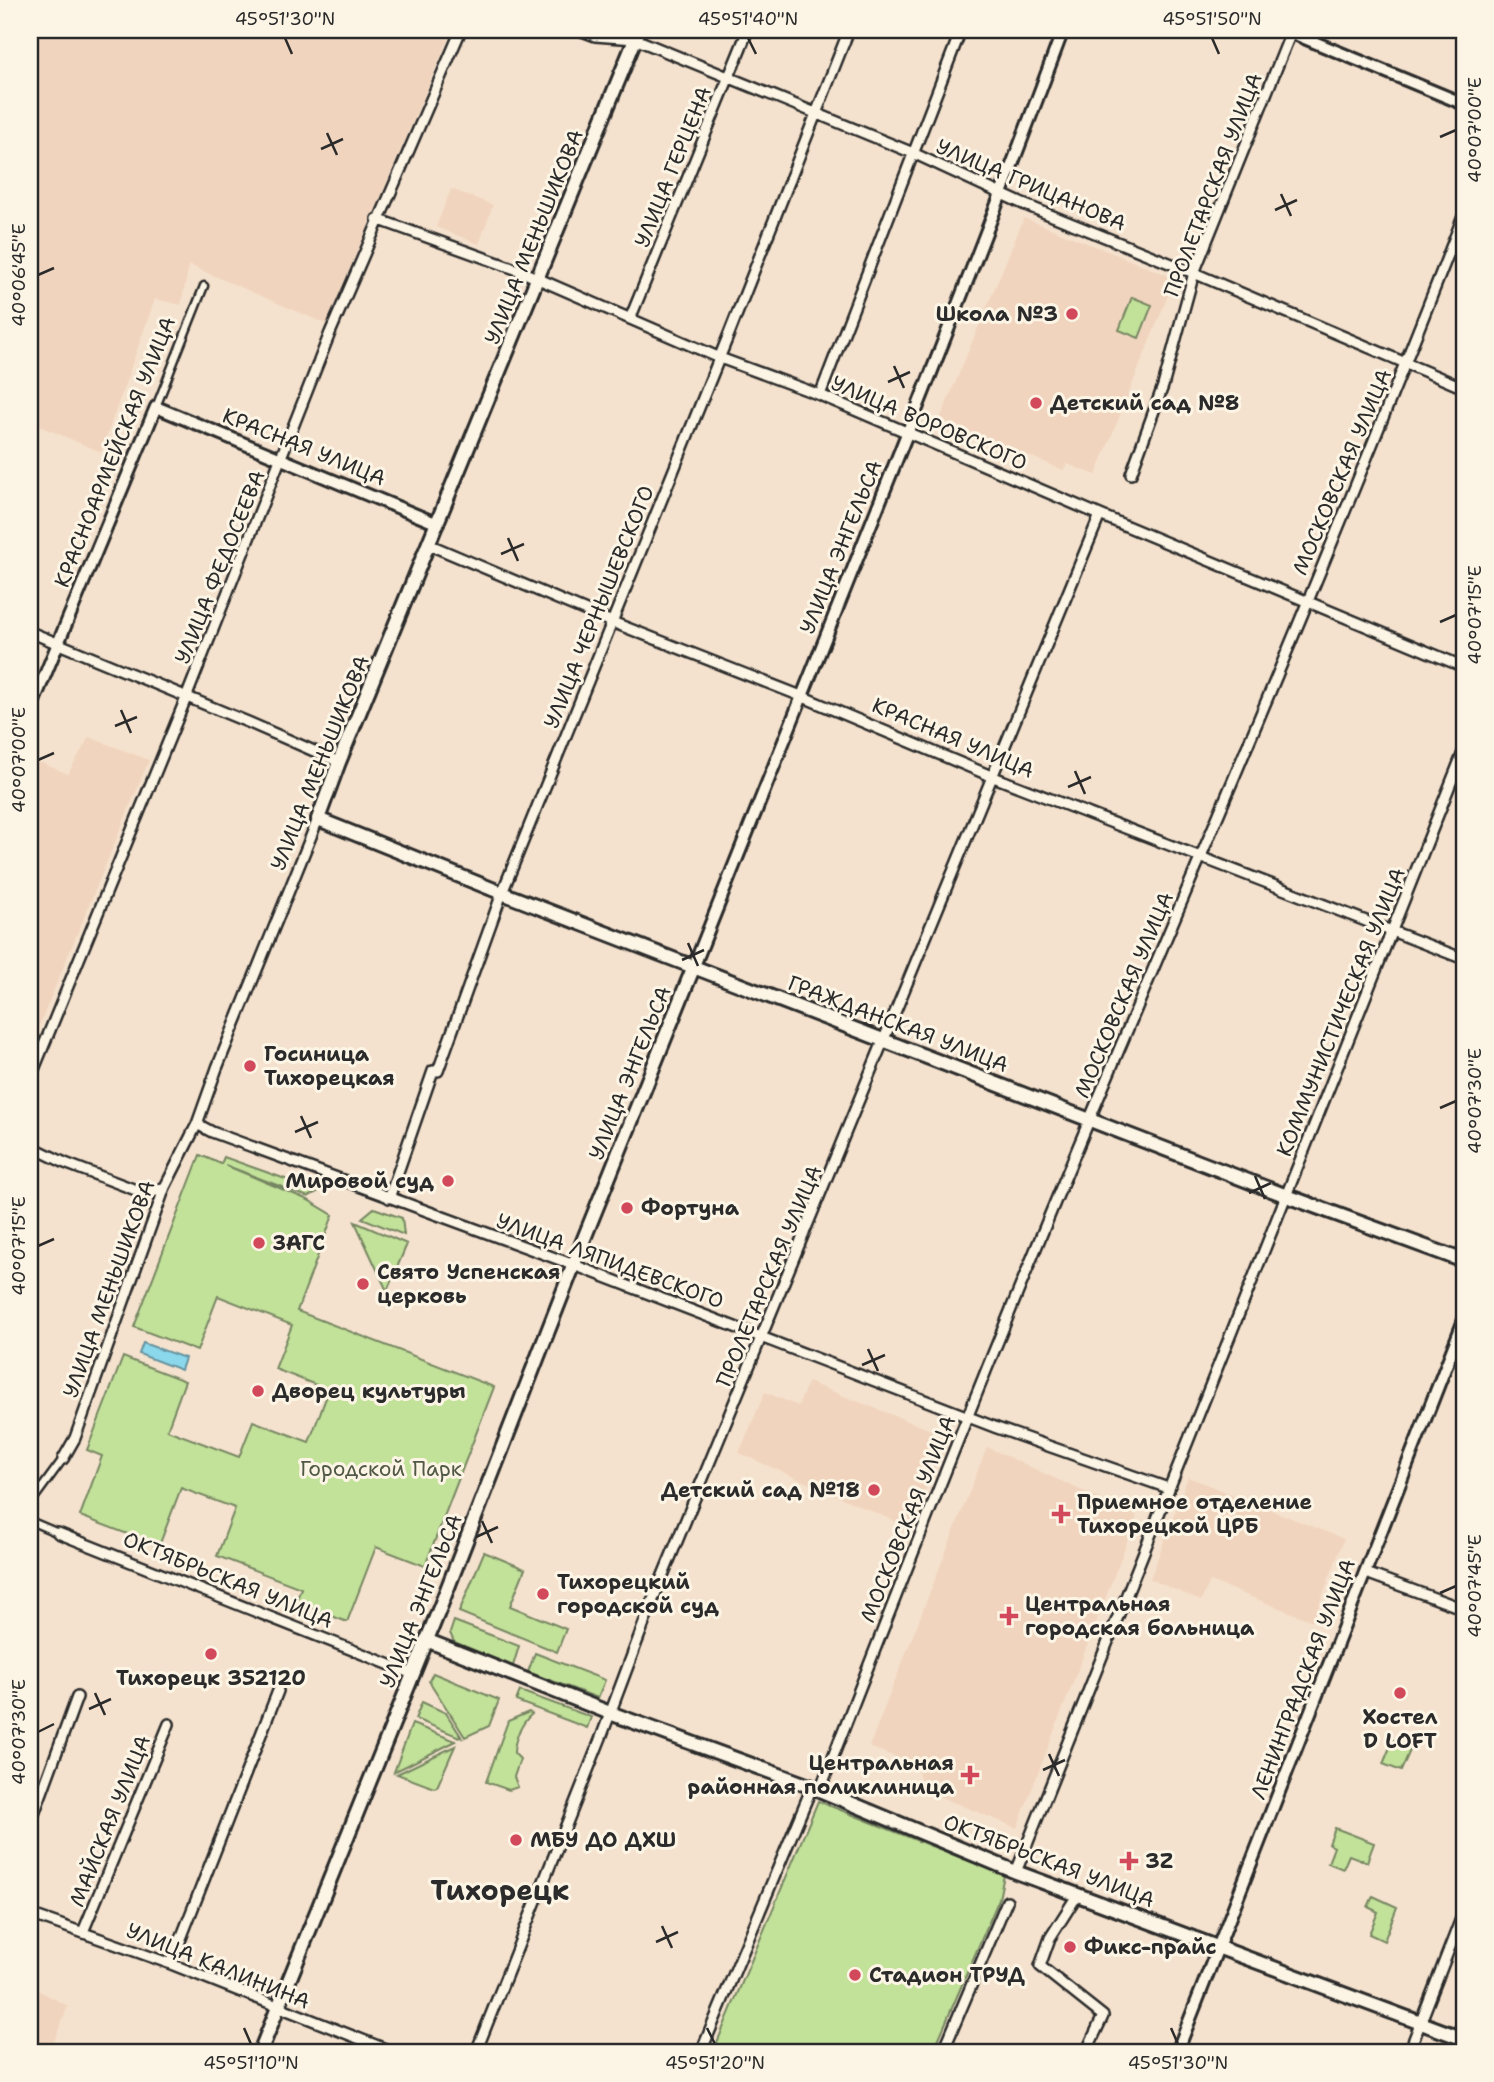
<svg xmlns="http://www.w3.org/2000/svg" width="1494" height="2082" font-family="'Shantell Sans',sans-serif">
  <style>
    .built { fill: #f0d4be }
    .green { fill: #c2e199; stroke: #768662; stroke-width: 2 }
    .water { fill: #8bd7eb; stroke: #65929e; stroke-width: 2 }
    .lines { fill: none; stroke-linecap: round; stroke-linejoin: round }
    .pedestrian-casing { stroke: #2b2b2b; stroke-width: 11 }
    .minor-casing { stroke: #2b2b2b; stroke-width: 14 }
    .tertiary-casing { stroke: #2b2b2b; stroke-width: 16 }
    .secondary-casing { stroke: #2b2b2b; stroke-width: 18 }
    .pedestrian { stroke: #fcf5e5; stroke-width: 6 }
    .minor { stroke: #fcf5e5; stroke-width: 9 }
    .tertiary { stroke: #fcf5e5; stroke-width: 10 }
    .secondary { stroke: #fcf5e5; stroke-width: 12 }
    .ticks { fill: none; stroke: #2b2b2b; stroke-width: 2.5 }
    .poi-dot { fill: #d1495b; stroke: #fcf5e5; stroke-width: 2.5 }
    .labels { text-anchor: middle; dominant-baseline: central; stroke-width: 6; stroke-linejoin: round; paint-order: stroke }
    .street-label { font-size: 21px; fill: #2b2b2b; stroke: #fcf5e5 }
    .poi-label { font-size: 21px; font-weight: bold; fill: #2b2b2b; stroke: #fcf5e5; text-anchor: start }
    .park-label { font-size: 21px; fill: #515846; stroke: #fcf5e5 }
    .district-label { font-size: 28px; font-weight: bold; fill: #2b2b2b; stroke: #fcf5e5 }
    .neatline { fill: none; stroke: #2b2b2b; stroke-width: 2.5 }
    .ticks-label { font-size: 18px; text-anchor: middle; fill: #2b2b2b }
  </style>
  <rect width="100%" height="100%" fill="#f5e2ce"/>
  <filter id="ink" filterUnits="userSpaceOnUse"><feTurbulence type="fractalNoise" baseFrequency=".0143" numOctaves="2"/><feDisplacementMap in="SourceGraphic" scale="14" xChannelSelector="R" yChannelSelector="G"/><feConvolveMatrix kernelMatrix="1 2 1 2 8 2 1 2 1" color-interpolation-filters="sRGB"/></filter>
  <g filter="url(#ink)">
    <path class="built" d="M30 30H452L326 324 189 265 181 305 155 299 101 452 30 422Z
      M451 189 493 205 479 244 436 227Z
      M1024 218 1175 278 1096 475 1067 464 1063 470 940 419Z
      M89 737 149 760 30 1048V758L68 774Z
      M808 1382 949 1437 908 1527 739 1453 765 1392 798 1406Z
      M987 1447 1137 1516 1017 1828 923 1790 916 1765 869 1747Z
      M1188 1477 1344 1539 1313 1621 1210 1581 1201 1601 1150 1579Z
      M30 1986 68 2006 50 2052H30Z"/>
    <path class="green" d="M1132 297 1152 305 1139 338 1119 330Z
      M200 1155 221 1164 224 1157 319 1191 308 1197 225 1165 308 1200 333 1215 297 1311 494 1387 425 1566 376 1547 347 1622 296 1602 301 1588 217 1556 235 1508 181 1488 159 1546 80 1516 102 1456 87 1450 123 1357 185 1381 167 1430 239 1457 253 1421 309 1442 329 1390 275 1369 292 1325 218 1296 197 1351 134 1327Z
      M374 1208 402 1218 404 1235 362 1218Z
      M355 1222 407 1244 387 1291Z
      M484 1552 525 1569 510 1606 566 1629 557 1652 459 1612Z
      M454 1621 519 1646 513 1666 454 1642 450 1633Z
      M535 1653 605 1680 598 1698 528 1672Z
      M433 1673 499 1700 489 1726 465 1737 429 1681Z
      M520 1691 591 1717 587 1728 516 1701Z
      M422 1702 446 1713 462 1738 415 1719Z
      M529 1712 532 1714C522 1722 514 1740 514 1753L520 1759 514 1777 518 1787 509 1790 486 1782 508 1721Z
      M412 1724 456 1741 394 1772Z
      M1393 1740 1411 1748 1401 1771 1383 1764Z
      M455 1746 437 1787 434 1788 397 1774Z
      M818 1801 1004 1875 999 1899 933 2052H713Z
      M1335 1828 1374 1843 1367 1862 1349 1855 1343 1869 1328 1863 1334 1847 1329 1844Z
      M1373 1896 1397 1907 1384 1941 1369 1934 1378 1912 1368 1907Z"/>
    <path class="water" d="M143 1343 185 1358 181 1370 139 1354Z"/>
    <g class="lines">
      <g class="pedestrian-casing">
        <path id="pedestrian" d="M156 407 204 286
          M30 1504 63 1459
          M30 1521 58 1533"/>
      </g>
      <g class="minor-casing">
        <path id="minor" d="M579 30 595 36 635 39 913 153 1023 204 1194 273 1464 388
          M377 219 518 270 720 358 820 395 1100 515 1464 667
          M630 319 748 30
          M820 395 961 30
          M1131 474 1163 386 1194 273 1292 30
          M430 545 612 622 801 696 991 776 1464 959
          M30 632 250 723 339 762
          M30 1079 186 698 330 333 461 30
          M197 1124 212 1132 574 1265 997 1428 1168 1488
          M30 1146 65 1163 141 1192H153L165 1187
          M389 1198 433 1071H438L502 893 729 334 849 30
          M63 1459 75 1438 165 1187 197 1124 217 1068 318 819
          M58 1533 413 1674
          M1366 1573 1464 1609
          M820 1790C908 1564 997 1339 1091 1116 1218 816 1346 517 1464 214
          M30 1825 77 1697
          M1016 1872 1464 750
          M1078 1894 1050 1938 1040 1966 1103 2016 1088 2048 1101 2052
          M30 1914 171 1964 393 2052
          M83 1932 169 1724
          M171 1964 278 1691
          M476 2052 602 1735 652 1602 1100 515
          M701 2052 812 1787
          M943 2052 1007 1901
          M1409 2052 1464 1911"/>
      </g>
      <g class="tertiary-casing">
        <path id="tertiary" d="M1285 30 1464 104
          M30 711 156 407 438 524
          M694 966C818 654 946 344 1063 30
          M1177 2052 1464 1320"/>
      </g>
      <g class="secondary-casing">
        <path id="secondary" d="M639 30 339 762 318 819 502 893 1287 1196 1464 1261
          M426 1640 610 1713 812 1787 1016 1872 1464 2039
          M260 2052 441 1605 583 1241 694 966"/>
      </g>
      <use href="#pedestrian" class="pedestrian"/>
      <use href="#minor" class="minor"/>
      <use href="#tertiary" class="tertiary"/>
      <use href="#secondary" class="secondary"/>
    </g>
  </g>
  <path class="ticks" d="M285 38 292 54M748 38 756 54M1212 38 1219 54M327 133 337 155M1440 137 1456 130M321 149 343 139M1281 194 1291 216M1275 210 1297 200M38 275 54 268M894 366 904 388M888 382 910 372M508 538 518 561M501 554 524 544M1440 622 1456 615M121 710 131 733M115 726 137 717M38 760 54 753M1075 771 1085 794M1068 787 1091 777M688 943 698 966M682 960 704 950M1440 1108 1456 1101M301 1116 311 1138M295 1132 318 1122M1255 1176 1265 1199M1249 1193 1271 1183M38 1246 54 1239M868 1349 878 1371M862 1365 885 1355M482 1521 492 1543M476 1537 498 1527M1440 1593 1456 1586M95 1693 105 1715M89 1709 111 1699M38 1732 54 1724M1049 1754 1059 1776M1043 1770 1065 1760M662 1926 672 1948M656 1942 678 1932M244 2028 251 2044M707 2028 715 2044M1171 2028 1178 2044"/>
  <g class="poi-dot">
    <circle cx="1072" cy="314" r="7"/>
    <circle cx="1036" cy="403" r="7"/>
    <circle cx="250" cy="1066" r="7"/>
    <circle cx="448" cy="1181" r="7"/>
    <circle cx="627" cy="1208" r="7"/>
    <circle cx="259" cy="1243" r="7"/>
    <circle cx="363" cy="1284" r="7"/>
    <circle cx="258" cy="1391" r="7"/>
    <circle cx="874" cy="1490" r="7"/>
    <path d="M1057.5 1503.5h7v7h7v7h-7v7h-7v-7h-7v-7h7z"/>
    <circle cx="543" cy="1594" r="7"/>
    <path d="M1005.5 1605.5h7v7h7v7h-7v7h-7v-7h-7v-7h7z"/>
    <circle cx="211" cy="1654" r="7"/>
    <circle cx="1400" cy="1693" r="7"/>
    <path d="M966.5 1764.5h7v7h7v7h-7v7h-7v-7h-7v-7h7z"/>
    <circle cx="516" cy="1840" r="7"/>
    <path d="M1125.5 1850.5h7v7h7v7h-7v7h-7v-7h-7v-7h7z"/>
    <circle cx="1070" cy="1947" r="7"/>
    <circle cx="855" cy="1975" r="7"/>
  </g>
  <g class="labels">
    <g class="street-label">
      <text transform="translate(673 167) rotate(-68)">УЛИЦА ГЕРЦЕНА</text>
      <text transform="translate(1031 185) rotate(23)">УЛИЦА ГРИЦАНОВА</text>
      <text transform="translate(1213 185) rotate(-69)">ПРОЛЕТАРСКАЯ УЛИЦА</text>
      <text transform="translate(534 237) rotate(-68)">УЛИЦА МЕНЬШИКОВА</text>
      <text transform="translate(929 423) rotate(23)">УЛИЦА ВОРОВСКОГО</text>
      <text transform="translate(304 447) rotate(22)">КРАСНАЯ УЛИЦА</text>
      <text transform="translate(115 452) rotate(-68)">КРАСНОАРМЕЙСКАЯ УЛИЦА</text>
      <text transform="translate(1342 472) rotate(-67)">МОСКОВСКАЯ УЛИЦА</text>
      <text transform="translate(841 547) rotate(-68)">УЛИЦА ЭНГЕЛЬСА</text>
      <text transform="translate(220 567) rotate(-68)">УЛИЦА ФЕДОСЕЕВА</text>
      <text transform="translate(599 607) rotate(-68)">УЛИЦА ЧЕРНЫШЕВСКОГО</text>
      <text transform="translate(953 738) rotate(23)">КРАСНАЯ УЛИЦА</text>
      <text transform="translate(320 763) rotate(-68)">УЛИЦА МЕНЬШИКОВА</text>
      <text transform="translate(1124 995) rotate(-67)">МОСКОВСКАЯ УЛИЦА</text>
      <text transform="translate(1341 1012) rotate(-68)">КОММУНИСТИЧЕСКАЯ УЛИЦА</text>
      <text transform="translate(898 1024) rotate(21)">ГРАЖДАНСКАЯ УЛИЦА</text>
      <text transform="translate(630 1073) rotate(-68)">УЛИЦА ЭНГЕЛЬСА</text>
      <text transform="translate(610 1261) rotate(20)">УЛИЦА ЛЯПИДЕВСКОГО</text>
      <text transform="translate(769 1276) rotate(-67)">ПРОЛЕТАРСКАЯ УЛИЦА</text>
      <text transform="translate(109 1289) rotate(-70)">УЛИЦА МЕНЬШИКОВА</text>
      <text transform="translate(908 1519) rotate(-68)">МОСКОВСКАЯ УЛИЦА</text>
      <text transform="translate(228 1580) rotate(22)">ОКТЯБРЬСКАЯ УЛИЦА</text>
      <text transform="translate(421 1601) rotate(-68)">УЛИЦА ЭНГЕЛЬСА</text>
      <text transform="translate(1303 1679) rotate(-69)">ЛЕНИНГРАДСКАЯ УЛИЦА</text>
      <text transform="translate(110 1821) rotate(-68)">МАЙСКАЯ УЛИЦА</text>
      <text transform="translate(1049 1861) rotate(21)">ОКТЯБРЬСКАЯ УЛИЦА</text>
      <text transform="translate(218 1966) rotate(22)">УЛИЦА КАЛИНИНА</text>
    </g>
    <g class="poi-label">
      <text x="1058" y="314" text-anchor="end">Школа №3</text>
      <text x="1050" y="403">Детский сад №8</text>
      <text x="264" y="1054">Госиница<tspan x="264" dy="24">Тихорецкая</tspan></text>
      <text x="434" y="1181" text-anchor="end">Мировой суд</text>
      <text x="641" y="1208">Фортуна</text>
      <text x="273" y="1243">ЗАГС</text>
      <text x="377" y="1272">Свято Успенская<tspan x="377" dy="24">церковь</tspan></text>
      <text x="272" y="1391">Дворец культуры</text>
      <text x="860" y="1490" text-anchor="end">Детский сад №18</text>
      <text x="1077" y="1502">Приемное отделение<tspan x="1077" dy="24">Тихорецкой ЦРБ</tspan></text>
      <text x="557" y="1582">Тихорецкий<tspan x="557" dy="24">городской суд</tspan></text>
      <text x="1025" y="1604">Центральная<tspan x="1025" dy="24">городская больница</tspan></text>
      <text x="211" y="1678" text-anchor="middle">Тихорецк 352120</text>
      <text x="1400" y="1717" text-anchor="middle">Хостел<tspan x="1400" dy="24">D LOFT</tspan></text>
      <text x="954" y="1763" text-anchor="end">Центральная<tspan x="954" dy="24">районная поликлиница</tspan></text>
      <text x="530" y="1840">МБУ ДО ДХШ</text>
      <text x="1145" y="1861">3Z</text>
      <text x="1084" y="1947">Фикс-прайс</text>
      <text x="869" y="1975">Стадион ТРУД</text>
    </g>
    <g class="park-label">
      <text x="381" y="1469">Городской Парк</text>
    </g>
    <g class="district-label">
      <text x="500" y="1890">Тихорецк</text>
    </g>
  </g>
  <rect width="1494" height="2082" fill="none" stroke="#fcf5e5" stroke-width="77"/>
  <rect x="38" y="38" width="1418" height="2006" class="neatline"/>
  <g class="ticks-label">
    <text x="285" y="25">45°51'30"N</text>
    <text x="748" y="25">45°51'40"N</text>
    <text x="1212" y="25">45°51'50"N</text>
    <text transform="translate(1475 130) rotate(-90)" y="6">40°07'00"E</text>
    <text transform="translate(19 275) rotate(-90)" y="6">40°06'45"E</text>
    <text transform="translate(1475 615) rotate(-90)" y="6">40°07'15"E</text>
    <text transform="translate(19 760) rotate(-90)" y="6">40°07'00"E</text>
    <text transform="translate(1475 1101) rotate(-90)" y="6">40°07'30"E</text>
    <text transform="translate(19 1246) rotate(-90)" y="6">40°07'15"E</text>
    <text transform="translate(1475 1586) rotate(-90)" y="6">40°07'45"E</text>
    <text transform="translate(19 1732) rotate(-90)" y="6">40°07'30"E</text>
    <text x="251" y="2069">45°51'10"N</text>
    <text x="715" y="2069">45°51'20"N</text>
    <text x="1178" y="2069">45°51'30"N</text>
  </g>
</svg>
